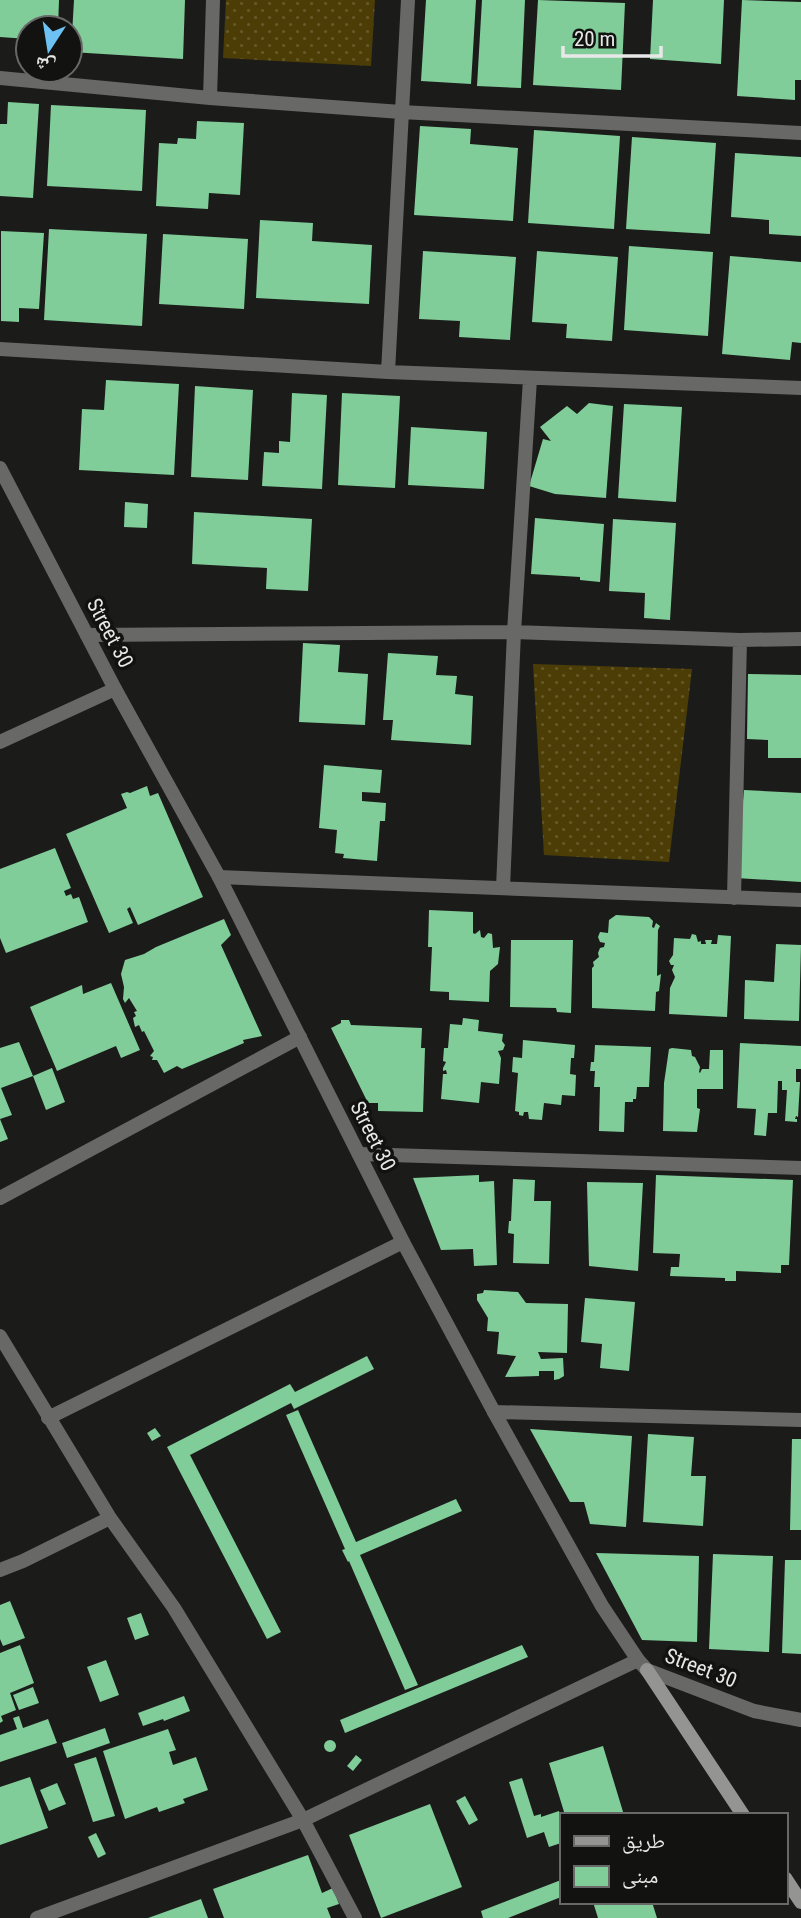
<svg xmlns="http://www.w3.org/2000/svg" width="801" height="1918" font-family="'Roboto Condensed','Noto Naskh Arabic',sans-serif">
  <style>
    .grass { fill: url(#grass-dots) }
    .building { fill: #81cd9a }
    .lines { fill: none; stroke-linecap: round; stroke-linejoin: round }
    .minor { stroke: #686867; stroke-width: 14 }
    .tertiary { stroke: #686867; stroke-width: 14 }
    .secondary { stroke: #949492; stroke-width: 14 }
    .labels { text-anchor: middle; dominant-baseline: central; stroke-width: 7; stroke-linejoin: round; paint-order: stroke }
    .street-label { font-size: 21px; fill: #e7e8e7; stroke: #121311 }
  </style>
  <defs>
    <pattern id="grass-dots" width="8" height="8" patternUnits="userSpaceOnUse" patternTransform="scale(1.75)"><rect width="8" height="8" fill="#4b3d05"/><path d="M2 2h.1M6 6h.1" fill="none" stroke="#655929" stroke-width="1.8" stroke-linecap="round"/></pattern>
  </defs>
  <rect width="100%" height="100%" fill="#1b1c1a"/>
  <path class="grass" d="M226 0H375L371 66 223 58Z
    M533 664 692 669 669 862 544 855Z"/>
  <path class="building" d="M0 0H59L58 28H28V39L0 37Z
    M74 0H185L183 59 71 52Z
    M426 0H476L471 84 421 81Z
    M482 0H525L521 88 477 86Z
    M538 0 625 3 621 90 533 85Z
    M653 0H724L721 64 650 59Z
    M742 0 801 2V80H795V100L737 96Z
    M8 102 39 104 33 198 0 196V124H7Z
    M51 105 146 110 142 191 47 186Z
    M197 121 244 123 240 195 209 193 208 209 156 206 159 143 177 144 178 138 196 139Z
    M420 126 471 129 470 144 518 148 513 221 414 215Z
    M534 130 620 136 614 229 528 223Z
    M632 137 716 143 710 234 626 229Z
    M735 153 801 157V236L769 234V220L731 217Z
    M260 220 313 223 312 241 372 245 369 304 256 298Z
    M49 229 147 234 142 326 44 320Z
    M1 231 44 233 39 309 19 308V322L1 321Z
    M163 234 248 239 244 309 159 304Z
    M629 246 713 252 708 336 624 330Z
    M423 251 516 257 510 340 459 337 460 321 419 319Z
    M537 251 618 257 612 341 566 338 567 324 532 322Z
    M730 256 801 262V343L792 342 790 360 722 354Z
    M106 380 179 384 174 475 79 470 82 409 104 410Z
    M195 386 253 390 248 480 191 477Z
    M292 393 327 395 322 489 262 486 264 452 279 453V441L290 442Z
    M342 393 400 396 395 488 338 485Z
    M589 403 613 406 606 498 555 494 529 486 543 439 551 441 540 427 567 406 577 414Z
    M624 404 682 407 676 502 618 498Z
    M411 427 487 432 484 489 408 485Z
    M125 502 148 504 147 528 124 527Z
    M194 512 312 519 308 591 266 589 267 568 192 564Z
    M535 518 604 524 600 582 580 580V577L531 574Z
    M613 519 676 523 670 620 644 618 645 593 609 591Z
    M303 643 340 645 338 672 368 674 365 725 299 722Z
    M388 653 438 656 436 675 457 676 455 694 473 696 471 745 391 740 393 720H383Z
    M748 674 801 675V758H768V740L747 739Z
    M324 765 382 770 380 793 362 792V801L386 803 385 821H380L377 861 343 858 344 854 335 853 337 830 319 828Z
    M147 786 150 796 158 793 203 897 138 925 130 907 127 909 133 923 109 933 66 834 127 808 121 794 127 792 130 793Z
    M744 790 801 793V882L736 878Z
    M55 848 71 888 64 891 66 896 71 894 73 899 79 897 88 922 6 953 0 938V869Z
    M429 910 473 912V933L475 934 480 930 481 937 484 938 488 933 492 934 493 948 500 947 498 964 490 971 489 1002 449 1000V992L430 991 432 947H428Z
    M616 915 649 917 653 921 652 927 654 928 656 923 660 926 658 930 657 976 661 974 659 991 656 992 655 1011 592 1008V968L594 966 593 962 599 957 598 953 600 948 604 947 605 943 600 942 598 937 600 932 608 933 609 920Z
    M224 919 231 935 221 945 262 1036 243 1040 244 1043 182 1069 177 1066 164 1073 157 1060H152L153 1057 150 1056 154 1051 144 1031 142 1032 139 1025 135 1027 133 1018 136 1016 134 1012 137 1011 129 998 125 1003 123 999 124 987 121 974 125 960 144 954 156 947Z
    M692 934 696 935 698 942 701 941V944H706L705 940H712L711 944H717L718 935 731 936 727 1017 669 1014 670 988 675 977 672 970 674 965H671L669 961 673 955 674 938 690 939Z
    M511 940H573L571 1013 557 1012 556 1008 510 1007Z
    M776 944 801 945 799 1021 744 1019 745 980 774 982Z
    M111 983 140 1050 121 1058 116 1046 57 1071 30 1007 82 985 83 994Z
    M463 1018 479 1020 478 1031 503 1034 502 1041 505 1045 503 1050 498 1051 501 1058 499 1084 481 1082 479 1103 441 1099 443 1074H447L446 1070 443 1071V1068L446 1062 443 1061 444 1048H448L450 1024 462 1025Z
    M341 1020H349L351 1025 422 1028 421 1048H425L423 1112 378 1111V1103H368L331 1028 341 1023Z
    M523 1040 575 1045 574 1058H571L570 1074 576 1075 575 1096 562 1095 561 1105 544 1103 542 1120 529 1119 528 1112H524L523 1116 519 1115V1112L515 1111 518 1073 512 1072 513 1057 522 1058Z
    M19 1042 33 1076 1 1088 12 1115 0 1119V1048Z
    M740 1043 801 1046V1069H796V1082H800L798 1117 796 1116 795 1119H797V1122L785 1121 787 1090H782V1081H778L777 1113H768L766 1136 754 1135 756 1109 737 1108Z
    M595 1045 651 1047 649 1087H637L636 1099H633V1102H625L624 1132 599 1131 600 1087H594L595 1071H590L591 1062H594Z
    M672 1048 691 1050 692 1056 695 1057 700 1067 699 1072 700 1073 702 1069H709L710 1050H723V1089H697V1108L700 1109 697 1132 663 1131 664 1083 669 1049Z
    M52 1068 65 1102 46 1110 33 1076Z
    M0 1119 8 1139 0 1142Z
    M479 1175V1182L494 1181 497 1265 474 1266 473 1249 441 1250 413 1178Z
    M656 1175 793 1180 789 1265H781V1273L736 1271V1281H725V1278L670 1276 671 1267H679L680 1254 653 1253Z
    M513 1179 535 1180 534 1201H551L549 1264 513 1263 514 1234 508 1233 509 1221H511Z
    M587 1182 643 1183 638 1271 589 1266Z
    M484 1290 518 1292 526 1303 568 1304 567 1353 538 1352 541 1359 563 1358 564 1376 559 1379 554 1380V1371H539V1376L505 1377 516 1356 497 1354 499 1332 487 1331 488 1318 477 1300V1294L483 1293Z
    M585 1298 635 1302 629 1371 600 1368 602 1344 581 1342Z
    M367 1356 374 1369 294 1409 291 1403 190 1455 281 1632 267 1639 167 1447 290 1384 295 1392Z
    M298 1410 356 1542 456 1499 462 1511 360 1555 418 1685 405 1690 349 1561 348 1562 342 1550 345 1549 286 1415Z
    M155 1428 161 1436 152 1441 147 1433Z
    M530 1429 632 1436 626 1527 590 1524 584 1502H570Z
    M648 1434 694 1437 691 1476H706L703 1526 643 1522Z
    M792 1439H801V1530H790Z
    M596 1553 699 1556 697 1642 642 1640Z
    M713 1554 773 1556 769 1652 709 1649Z
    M785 1560H801V1654L782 1653Z
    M10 1601 25 1638 3 1646 0 1639V1605Z
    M141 1613 149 1635 135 1640 127 1618Z
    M20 1645 34 1683 10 1693 16 1710 1 1716 3 1721 0 1723V1653Z
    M522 1645 528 1657 345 1733 340 1720Z
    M106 1660 119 1695 100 1702 87 1667Z
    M33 1687 39 1703 19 1710 13 1695Z
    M184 1696 190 1711 164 1721 163 1719 143 1726 138 1713Z
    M19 1716 23 1728 48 1719 57 1743 0 1762V1735L17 1729 13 1718Z
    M105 1728 110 1743 67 1758 62 1743Z
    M168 1729 176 1750 169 1752 173 1765 196 1757 208 1790 183 1799 185 1803 159 1812 157 1807 125 1819 103 1751Z
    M324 1746a6 6 0 1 1 12 0a6 6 0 1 1-12 0Z
    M603 1746 624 1815H565L549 1763Z
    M356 1755 362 1760 353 1771 347 1766Z
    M96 1757 115 1816 93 1822 74 1764Z
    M30 1777 48 1828 0 1845V1787Z
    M522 1778 534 1816 541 1814V1817L559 1811 561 1818V1843L549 1847 544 1832 527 1838 509 1782Z
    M57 1783 66 1804 49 1811 40 1790Z
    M465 1796 478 1820 469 1825 456 1801Z
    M430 1804 462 1887 381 1918 349 1835Z
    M96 1833 106 1854 98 1858 88 1837Z
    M308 1855 322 1893 333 1888 339 1904 327 1908 331 1918H224L213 1889Z
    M561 1880V1897L508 1918H483L481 1911Z
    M201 1899 208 1918H148Z
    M593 1902H652L657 1918H598Z"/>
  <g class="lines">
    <path class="minor" d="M0 78 210 98 401 112 801 133
      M210 98 213 0
      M0 349 388 372 801 388
      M388 372 408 0
      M87 635 514 632 740 640 801 639
      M0 742 115 689
      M219 877 801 900
      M503 888 514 632 530 379
      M734 898 740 640
      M359 1154 801 1168
      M0 1198 300 1037
      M0 1336 110 1518 174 1608 303 1820 355 1918
      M494 1412 801 1420
      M48 1418 403 1242
      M0 1570 23 1561 110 1518
      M37 1918 303 1820 638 1660"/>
    <path class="tertiary" d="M0 468 115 689 219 877 403 1242 494 1412 602 1606 638 1660 647 1670 754 1711 801 1720"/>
    <path class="secondary" d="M647 1670 743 1815
      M785 1878 801 1902"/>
  </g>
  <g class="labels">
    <g class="street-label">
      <text transform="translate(110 633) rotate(62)">Street 30</text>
      <text transform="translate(373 1136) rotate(63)">Street 30</text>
      <text transform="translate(701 1668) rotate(21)">Street 30</text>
    </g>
  </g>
  <rect x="560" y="1813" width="228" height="91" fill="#121311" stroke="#676867" stroke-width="2"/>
  <rect x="574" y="1836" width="35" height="10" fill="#949492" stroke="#676867" stroke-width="2"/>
  <text x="622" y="1848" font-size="21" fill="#e7e8e7">طريق</text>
  <rect x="574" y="1866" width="35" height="21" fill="#81cd9a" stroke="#676867" stroke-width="2"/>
  <text x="622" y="1883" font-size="21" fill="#e7e8e7">مبنى</text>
  <g transform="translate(49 49) rotate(192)"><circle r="33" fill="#121311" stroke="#676867" stroke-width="2"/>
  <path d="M0-5L12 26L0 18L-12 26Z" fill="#6ec2f3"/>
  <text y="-10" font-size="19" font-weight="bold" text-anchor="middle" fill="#e7e8e7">ش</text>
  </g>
  <path d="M563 46v10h98v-10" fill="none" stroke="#e7e8e7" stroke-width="3.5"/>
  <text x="574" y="46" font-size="21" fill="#e7e8e7" stroke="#121311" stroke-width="5" paint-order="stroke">20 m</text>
</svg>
